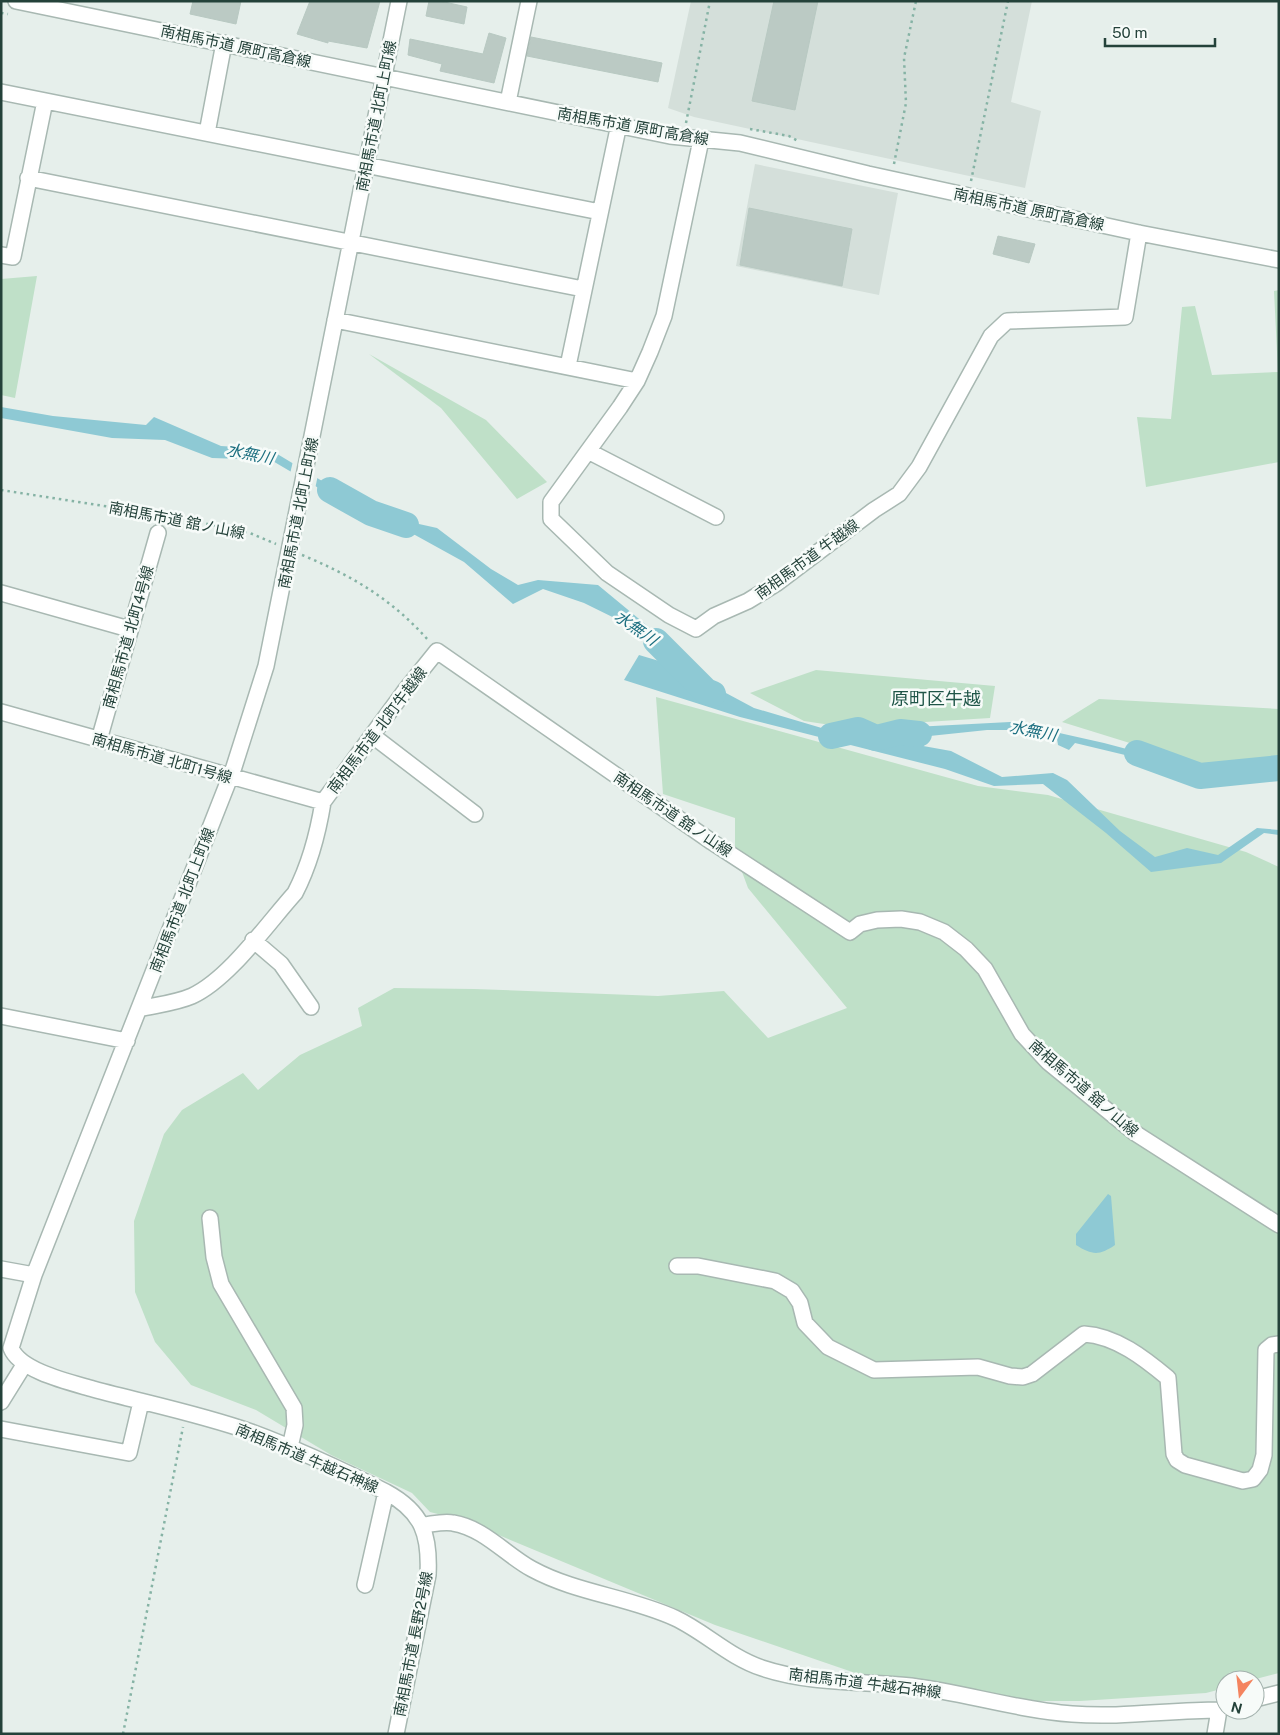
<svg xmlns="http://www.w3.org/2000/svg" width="1280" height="1735" font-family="'Public Sans','Noto Sans JP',sans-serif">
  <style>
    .built { fill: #d4dfda }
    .green { fill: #bfe0c8 }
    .water { fill: #8ec9d4 }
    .pier { fill: #e6efeb }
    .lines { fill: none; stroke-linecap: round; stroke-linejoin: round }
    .river { stroke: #8ec9d4; stroke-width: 26 }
    .building { fill: #bbcac4; stroke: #b8c9c2 }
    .minor-casing { stroke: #a8b8b2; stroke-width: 18 }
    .path { stroke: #86b3a5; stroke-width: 2.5; stroke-dasharray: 2.5 4; stroke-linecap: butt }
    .minor { stroke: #fff; stroke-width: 15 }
    .labels { text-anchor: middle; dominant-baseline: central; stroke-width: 5; stroke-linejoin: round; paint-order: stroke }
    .street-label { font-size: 15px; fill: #24423a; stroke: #f7fbf9 }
    .water-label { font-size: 16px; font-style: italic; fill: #1c6f80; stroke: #f7fbf9 }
    .quarter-label { font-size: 18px; fill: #1f5548; stroke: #f7fbf9 }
  </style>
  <rect width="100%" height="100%" fill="#e6efeb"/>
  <path class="built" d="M691 1H1032L1011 102 1041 111 1025 188 694 117 668 108Z
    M755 164 898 193 879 295 736 266Z"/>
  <path class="green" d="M37 276 15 398 1 395V279Z
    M1279 290V462L1146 487 1137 417 1171 419 1182 307 1195 306 1212 375 1278 372 1274 291Z
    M369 354 486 420 547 482 517 499 441 408Z
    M816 670 995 686 990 718 844 727 804 721 750 693Z
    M656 697 978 786 1048 795 1246 852 1279 867V1673L1252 1680H1225V1688L1206 1693 1080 1701H959L864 1676 715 1625 465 1521 430 1512 412 1493 331 1455 256 1410 191 1385 155 1342 135 1292 134 1221 164 1134 182 1110 243 1073 258 1090 300 1055 362 1026 358 1008 394 988 474 989 658 996 724 991 768 1038 847 1008 748 888 735 853V818L663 794Z
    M1099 699 1279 709V758L1204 766 1062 722Z"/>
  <path class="water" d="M1 407 53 416 146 425 154 417 221 446 269 449 362 505 356 510 437 528 491 569 518 585 538 580 598 585 673 647 683 670 754 708 825 729 837 731 1010 722 1104 743 1206 770 1279 762V773L1200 776 1171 766 1075 743 1069 750 1058 745 1057 739 1023 730H987L901 739 883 736 879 733H851L951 751 1002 777 1053 773 1067 780 1120 831 1155 857 1187 848 1218 855 1257 828 1279 830V835L1264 833 1221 863 1151 872 1106 833 1043 784 994 786 945 769 740 717 624 680 639 655 676 666 651 636 584 603 543 589 513 604 464 562 406 530 356 510 271 460 212 458 165 440 112 438 1 418Z
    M1108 1194 1111 1196 1115 1245C1099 1256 1092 1255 1076 1245V1234Z"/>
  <path class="pier" d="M293 461 318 475 315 489 290 474Z"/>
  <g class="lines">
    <path class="river" d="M330 490 371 513 406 525
      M656 641 706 691 713 694
      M831 736 858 730 876 738 900 732 919 734
      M1137 753 1200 776 1279 768"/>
  </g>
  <path class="building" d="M193 1H241L236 24 190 14Z
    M310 1H380L367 48 328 41V43L297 34Z
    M429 1H440L467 7 464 24 426 16Z
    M774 1H818L795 110 752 101Z
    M489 33 506 38 494 83 440 71 442 64 408 55 410 39 483 54Z
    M531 37 662 63 658 82 527 56Z
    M749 208 852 229 842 286 740 265Z
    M998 236 1035 244 1029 263 993 254Z"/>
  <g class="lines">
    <g class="minor-casing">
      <path id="minor" d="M16 1 670 136 740 143 868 174 1139 233 1279 260
        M1 92 600 212
        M508 102 529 1
        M207 133 224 43
        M701 140 664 316 650 352 637 381 620 407 551 502V519L607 573 669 615 696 629 714 616 748 601 777 583 874 510 899 494 919 467 991 336 1007 321 1125 317 1139 233
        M28 178 583 289
        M1 255 13 257 45 101
        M335 320 637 381
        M568 366 619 124
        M588 451 716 517
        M1 593 129 629
        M1 712 323 802
        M373 736 475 814
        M99 740 158 533
        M253 940 281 964 311 1007
        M139 1009C156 1005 176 1003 192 996 229 979 267 924 295 893 309 866 318 833 323 802L404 692 437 651 712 842 850 932 860 924 877 920 901 919 920 922 944 932 966 949 985 969 1022 1034 1048 1062 1135 1133 1279 1225
        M1 1016 127 1041
        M210 1218 214 1257 221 1284 294 1408 295 1425 290 1447
        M677 1266H698L775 1281 792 1291 800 1303 805 1323 828 1347 874 1370 978 1367 1010 1376 1023 1377 1032 1374 1084 1334C1116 1336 1144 1358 1168 1378L1174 1454 1177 1460 1185 1465 1243 1481 1253 1479 1260 1470 1264 1455 1266 1350 1272 1345 1279 1344
        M1 1269 34 1275
        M1 1402 24 1365
        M1 1429 129 1453 141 1402
        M424 1525C433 1524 444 1521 453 1523 484 1528 506 1555 532 1569 576 1593 629 1597 675 1618 705 1632 729 1657 762 1668 810 1684 861 1681 911 1686 965 1693 1018 1710 1072 1714 1121 1718 1170 1710 1219 1710L1225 1707
        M365 1585 386 1492
        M1255 1699 1279 1693
        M396 1734 428 1575C430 1535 423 1512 386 1492 342 1470 297 1449 251 1432 200 1414 145 1403 93 1389 69 1382 20 1371 11 1348L34 1275 234 767 266 666 399 1
        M1215 1734 1219 1710"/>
    </g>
    <path class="path" d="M1 13 8 14
      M686 123 710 1
      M750 129 789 136 798 141
      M894 164 906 103 904 58 916 1
      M971 181 1008 1
      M1 490 175 517 250 533 276 544
      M302 555C351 575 393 600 428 640
      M123 1734 183 1427"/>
    <use href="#minor" class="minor"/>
  </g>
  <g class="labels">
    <g class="street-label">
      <text transform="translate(236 46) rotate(12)">南相馬市道 原町高倉線</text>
      <text transform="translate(376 116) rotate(-79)">南相馬市道 北町上町線</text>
      <text transform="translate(633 126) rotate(10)">南相馬市道 原町高倉線</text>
      <text transform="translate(1029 209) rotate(12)">南相馬市道 原町高倉線</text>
      <text transform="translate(298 513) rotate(-79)">南相馬市道 北町上町線</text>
      <text transform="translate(177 520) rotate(11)">南相馬市道 舘ノ山線</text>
      <text transform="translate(807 559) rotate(-36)">南相馬市道 牛越線</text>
      <text transform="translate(128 637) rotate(-74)">南相馬市道 北町4号線</text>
      <text transform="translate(377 730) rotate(-53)">南相馬市道 北町牛越線</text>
      <text transform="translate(162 758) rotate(16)">南相馬市道 北町1号線</text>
      <text transform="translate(673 814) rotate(34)">南相馬市道 舘ノ山線</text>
      <text transform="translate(182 900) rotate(-69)">南相馬市道 北町上町線</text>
      <text transform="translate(1084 1088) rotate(41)">南相馬市道 舘ノ山線</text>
      <text transform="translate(307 1458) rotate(23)">南相馬市道 牛越石神線</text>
      <text transform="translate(413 1644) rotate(-79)">南相馬市道 長野2号線</text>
      <text transform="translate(865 1683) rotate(7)">南相馬市道 牛越石神線</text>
    </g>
    <g class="water-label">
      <text transform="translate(250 454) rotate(12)">水無川</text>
      <text transform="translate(636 628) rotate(35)">水無川</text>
      <text transform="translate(1033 731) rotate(11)">水無川</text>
    </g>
    <g class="quarter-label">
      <text x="936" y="698">原町区牛越</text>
    </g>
  </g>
  <rect width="1280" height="1735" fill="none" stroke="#24423a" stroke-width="5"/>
  <g transform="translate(1240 1695) rotate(195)"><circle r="24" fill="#f7fbf9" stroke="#a3b1ad"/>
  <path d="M0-4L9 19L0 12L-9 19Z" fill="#f4845f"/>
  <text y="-8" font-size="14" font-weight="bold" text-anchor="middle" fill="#24423a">N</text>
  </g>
  <path d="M1105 38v8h110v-8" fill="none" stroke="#24423a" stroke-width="2.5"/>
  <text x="1112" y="38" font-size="15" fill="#24423a" stroke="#f7fbf9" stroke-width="4" paint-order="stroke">50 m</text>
</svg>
